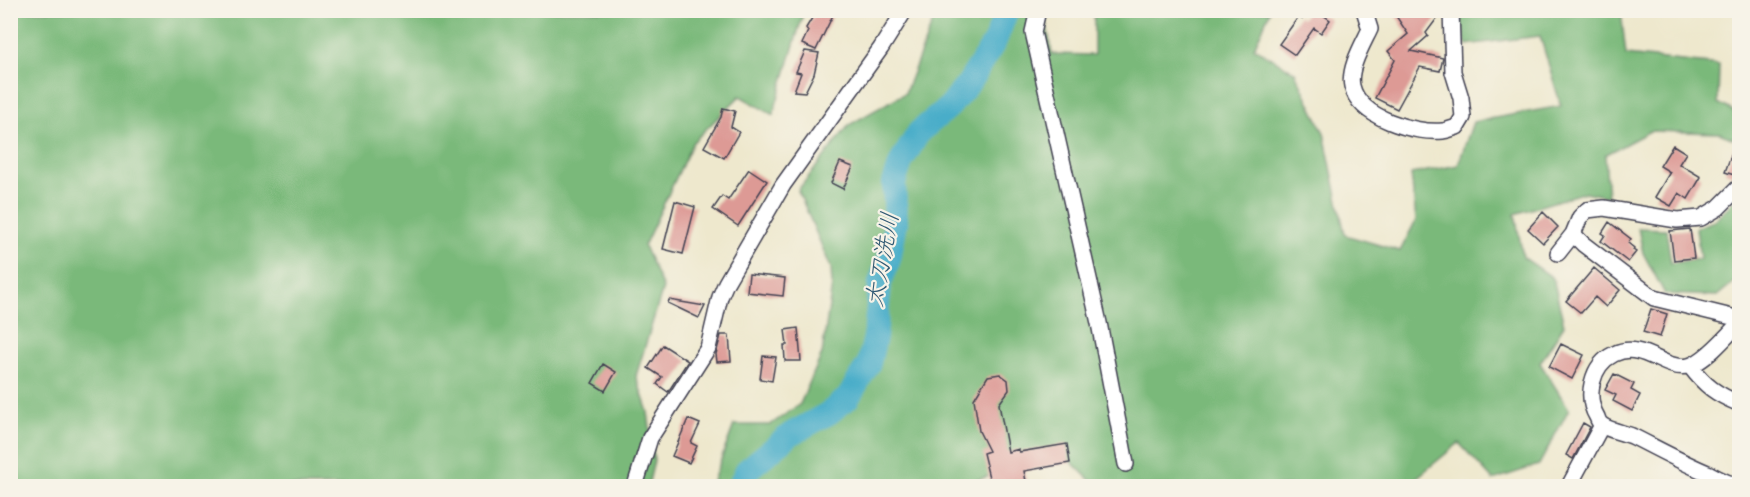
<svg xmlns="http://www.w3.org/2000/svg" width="1750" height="497" font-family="Dekko,'Klee One',sans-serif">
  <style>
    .forest { fill: #7ab97a; stroke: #4e6e5a; stroke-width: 1.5 }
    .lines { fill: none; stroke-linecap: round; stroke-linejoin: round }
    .river { stroke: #49adc9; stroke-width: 24 }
    .building { fill: #dd9a95 }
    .minor-casing { stroke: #414051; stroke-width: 18 }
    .minor { stroke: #fff; stroke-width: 15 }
    .labels { text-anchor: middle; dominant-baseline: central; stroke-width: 4.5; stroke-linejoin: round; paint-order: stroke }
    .water-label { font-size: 24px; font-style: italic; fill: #325a74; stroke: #f7f3e8 }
  </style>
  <rect width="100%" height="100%" fill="#f7f3e8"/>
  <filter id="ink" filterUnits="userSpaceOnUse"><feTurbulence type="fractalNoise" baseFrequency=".0167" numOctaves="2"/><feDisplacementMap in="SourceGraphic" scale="12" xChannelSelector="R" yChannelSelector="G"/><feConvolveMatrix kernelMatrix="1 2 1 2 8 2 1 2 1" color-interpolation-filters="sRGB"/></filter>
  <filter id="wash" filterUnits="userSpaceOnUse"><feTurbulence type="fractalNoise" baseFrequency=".008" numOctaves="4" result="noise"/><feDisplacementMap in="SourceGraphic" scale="24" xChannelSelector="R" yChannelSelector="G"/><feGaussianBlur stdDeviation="1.35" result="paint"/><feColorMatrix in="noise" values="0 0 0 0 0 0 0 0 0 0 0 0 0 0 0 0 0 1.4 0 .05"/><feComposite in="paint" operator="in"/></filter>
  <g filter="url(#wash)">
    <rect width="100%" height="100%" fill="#eee8cd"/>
    <path class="forest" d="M10 11H801L802 18 773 115 740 96 693 142 644 246 663 288 636 376 648 412 654 461 648 486H11Z
      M937 11H1044L1052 54 1094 55V11H1270L1254 48 1295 72 1324 133 1345 235 1400 251 1416 220 1411 174 1458 165 1473 122 1561 106 1540 36 1466 45 1459 11H1621L1626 55 1719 65 1718 103 1739 114V141L1719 133 1650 131 1605 155 1608 197 1585 192 1515 214 1523 257 1553 278 1564 325 1540 363 1569 409 1539 465 1493 480 1459 443 1409 484V486H1096L1058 449 1004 472 956 486H711L734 425H770L800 404 822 354 832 285 831 268 798 190 849 125 905 93Z
      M1739 196V278L1717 296 1665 294 1643 253 1638 228 1666 229 1671 263 1700 259 1696 228 1715 220Z"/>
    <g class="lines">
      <path class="river" d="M739 486 747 470 791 434 829 413 848 398 869 363 875 337 880 283 889 259 896 222 894 183 901 162 919 132 949 107 968 84 995 41 1007 10"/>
    </g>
    <g id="blocks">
      <path class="building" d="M819 10H825L833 15 816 50 802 44 808 31 806 28 812 18Z
        M1308 10H1316L1330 20 1321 33 1314 28 1295 55 1279 44 1299 16 1302 19Z
        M1392 10H1441V13L1426 33 1428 36 1411 51 1443 58 1440 71 1420 67 1397 109 1375 98 1395 60 1388 51 1408 34Z
        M805 51 819 53 814 74 805 92 794 91 801 73 796 72Z
        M723 108 735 111 731 127 739 132 724 158 704 147 721 117Z
        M1738 136H1740V177L1725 172Z
        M1673 145 1686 153 1679 164 1701 177 1688 199 1679 193 1671 206 1655 197 1670 172 1660 166Z
        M840 162 853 167 843 189 831 183Z
        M749 169 767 181 738 226 713 209 722 196 728 200Z
        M675 201 695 207 683 254 663 249Z
        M1543 212 1558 227 1543 243 1528 229Z
        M1609 222 1631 239 1628 243 1634 248 1633 250 1636 252 1628 262 1601 241 1605 235 1602 233Z
        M1690 229 1694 258 1674 260 1670 231Z
        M1594 268 1620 290 1606 307 1595 297 1581 313 1566 301Z
        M749 274 785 278 783 296 747 292Z
        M669 300 705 306 699 318 668 303Z
        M1651 309 1667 314 1660 337 1643 332Z
        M798 328 801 361H785L784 345H787L785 330Z
        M721 335H729L731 361 717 362 716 354Z
        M1561 344 1584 355 1572 379 1549 367Z
        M663 345 688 361 668 392 657 384 662 377 648 368Z
        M763 356 776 357 772 381 760 379Z
        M603 364 616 372 605 391 592 383Z
        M1000 374 1008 380 1009 390 999 404 1008 452 1019 449V452L1067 444 1070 463 1024 471 1027 486H991L983 453 989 451 979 431 974 399 988 376Z
        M1614 374 1634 384 1631 390 1640 395 1632 411 1613 401 1616 395 1605 390Z
        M688 419 700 424 691 443 697 446 689 463 672 456Z
        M1583 423 1590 427 1573 459 1566 455Z"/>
    </g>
  </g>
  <g filter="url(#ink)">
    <use href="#blocks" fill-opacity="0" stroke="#414051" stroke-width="1.5"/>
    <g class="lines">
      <g class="minor-casing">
        <path id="minor" d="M1038 10 1033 32 1099 323 1126 464
          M1364 10 1370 29C1363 44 1348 69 1352 86 1359 118 1415 134 1443 131 1448 130 1453 128 1457 127L1463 117 1461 98 1453 72 1451 10
          M1740 186 1718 208 1701 218 1677 220 1604 208 1587 210 1580 217 1573 234 1583 244 1654 298 1740 319
          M1558 253 1573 234
          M1740 322C1729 334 1704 363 1688 366 1663 371 1643 340 1614 354 1591 365 1585 397 1597 417 1598 420 1599 423 1602 425 1608 430 1624 433 1632 436 1658 449 1683 463 1710 474 1719 479 1729 484 1740 486
          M1690 366C1705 386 1716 394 1740 404
          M635 486 650 438 708 348 720 297 726 283 783 185 881 48 905 10
          M1569 486 1602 425"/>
      </g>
      <use href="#minor" class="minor"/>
    </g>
  </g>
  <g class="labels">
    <g class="water-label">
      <text transform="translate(885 260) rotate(-80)">太刀洗川</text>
    </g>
  </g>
  <rect width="1750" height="497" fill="none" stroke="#f7f3e8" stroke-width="36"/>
</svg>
